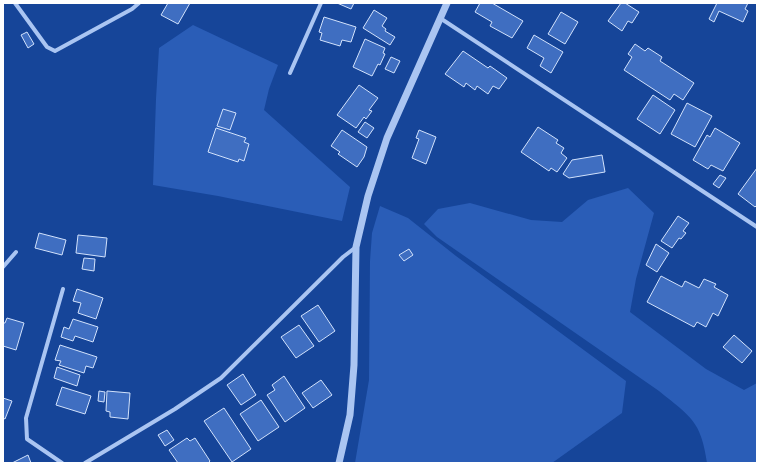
<svg xmlns="http://www.w3.org/2000/svg" width="760" height="466" font-family="Poppins,sans-serif">
  <style>
    .green { fill: #2a5db7 }
    .building { fill: #3f6ec1; stroke: #d2e2fc }
    .lines { fill: none; stroke-linecap: round; stroke-linejoin: round }
    .minor { stroke: #aac5f2; stroke-width: 4 }
    .tertiary { stroke: #aac5f2; stroke-width: 7 }
  </style>
  <rect width="100%" height="100%" fill="#164599"/>
  <path class="green" d="M193 25 278 65 269 89 264 110 350 187 342 221 218 196 153 185 156 99 159 48Z
    M628 188 654 213 636 279 630 312 706 369 744 390 757 383V463H707C701 421 691 417 659 391L437 237 424 224 438 209 470 203 531 220 562 222 588 200Z
    M380 206 408 218 456 256 626 381 622 413 552 463H355L369 380 370 261 372 233Z"/>
  <path class="building" d="M168 3H190L178 24 161 15Z
    M337 3H354L351 9Z
    M480 3H492L523 21 512 38 490 26 492 22 475 12Z
    M621 3H625L639 12 632 23 628 21 622 31 608 21Z
    M717 3H748L745 9 748 11 743 22 719 11 714 22 709 19Z
    M374 10 387 18 382 26 386 29 385 31 395 37 390 45 363 28Z
    M561 12 578 22 565 44 548 34Z
    M324 17 356 27 351 42 342 40 340 46 320 40 322 33 319 32Z
    M27 32 34 44 28 48 21 35Z
    M534 35 563 52 551 73 540 66 544 58 527 48Z
    M365 39 385 48 383 53 385 54 380 65 378 64 372 76 353 67Z
    M635 44 645 51 648 48 662 57 660 61 694 83 683 100 674 94 670 100 624 70 632 57 628 54Z
    M463 51 488 68 490 66 507 78 499 89 493 86 488 94 477 86 475 90 466 83 464 87 445 74Z
    M391 57 400 61 394 73 385 69Z
    M359 85 378 98 369 110 372 111 366 119 364 117 356 128 337 115Z
    M653 95 675 110 660 134 637 119Z
    M687 103 712 116 695 147 671 134Z
    M223 109 236 113 230 130 217 126Z
    M365 122 374 128 367 138 358 132Z
    M538 127 558 140 556 143 564 148 561 153 567 158 557 172 551 168 549 171 521 152Z
    M216 128 246 138 244 142 249 144 244 161 239 159 238 162 208 152Z
    M715 128 740 143 723 171 711 165 708 169 693 160 707 135 710 137Z
    M342 130 367 147 364 157 357 167 338 154 340 152 331 146Z
    M419 130 436 137 426 164 412 158 419 139 416 138Z
    M602 155 605 172 569 178 563 174 572 160Z
    M757 168V205L755 207 738 194Z
    M720 175 726 178 719 188 713 184Z
    M678 216 689 223 683 231 686 233 681 239 679 238 672 248 661 241Z
    M39 233 66 240 62 255 35 248Z
    M78 235 107 238 105 257 76 253Z
    M656 244 669 253 657 272 646 265Z
    M409 249 413 255 404 261 399 255Z
    M84 258 95 259 94 271 82 269Z
    M661 276 682 287 685 281 699 288 704 279 716 284 714 287 728 295 718 316 713 313 706 327 697 322 694 327 647 302Z
    M77 289 103 298 96 319 78 313 81 303 73 301Z
    M318 305 335 331 319 342 301 316Z
    M7 318 24 323 16 350 3 346V323H5Z
    M73 319 98 327 93 342 75 336 73 341 61 337 64 327 69 329Z
    M299 325 314 346 296 358 281 337Z
    M734 335 752 351 742 363 723 347Z
    M60 345 97 357 93 368 86 366 84 373 59 365 61 361 55 360Z
    M57 367 80 375 77 386 54 378Z
    M243 374 256 395 241 405 227 385Z
    M284 376 305 408 285 422 267 395 275 390 272 385Z
    M321 380 332 395 313 408 302 393Z
    M62 387 91 396 85 414 56 405Z
    M99 391 105 392 104 402 98 401Z
    M107 391 130 393 128 419 110 417V412L106 411Z
    M3 398 12 401 5 419 3 418Z
    M261 400 279 427 258 441 240 414Z
    M224 408 251 449 232 462 204 421Z
    M167 430 174 440 165 446 158 435Z
    M187 438 190 441 195 438 210 461 208 463H178L169 450Z
    M28 455 31 463H12Z"/>
  <g class="lines">
    <path class="minor" d="M15 3 47 47 55 51 132 9 139 3
      M440 18 757 227
      M290 73 321 3
      M3 267 16 252
      M62 463 27 439 26 418 63 289
      M85 463 175 409 221 378 343 257 356 247"/>
    <path class="tertiary" d="M339 463 350 415 354 365 356 247 368 196 387 138 447 3"/>
  </g>
  <rect width="760" height="466" fill="none" stroke="#ffffff" stroke-width="8"/>
</svg>
